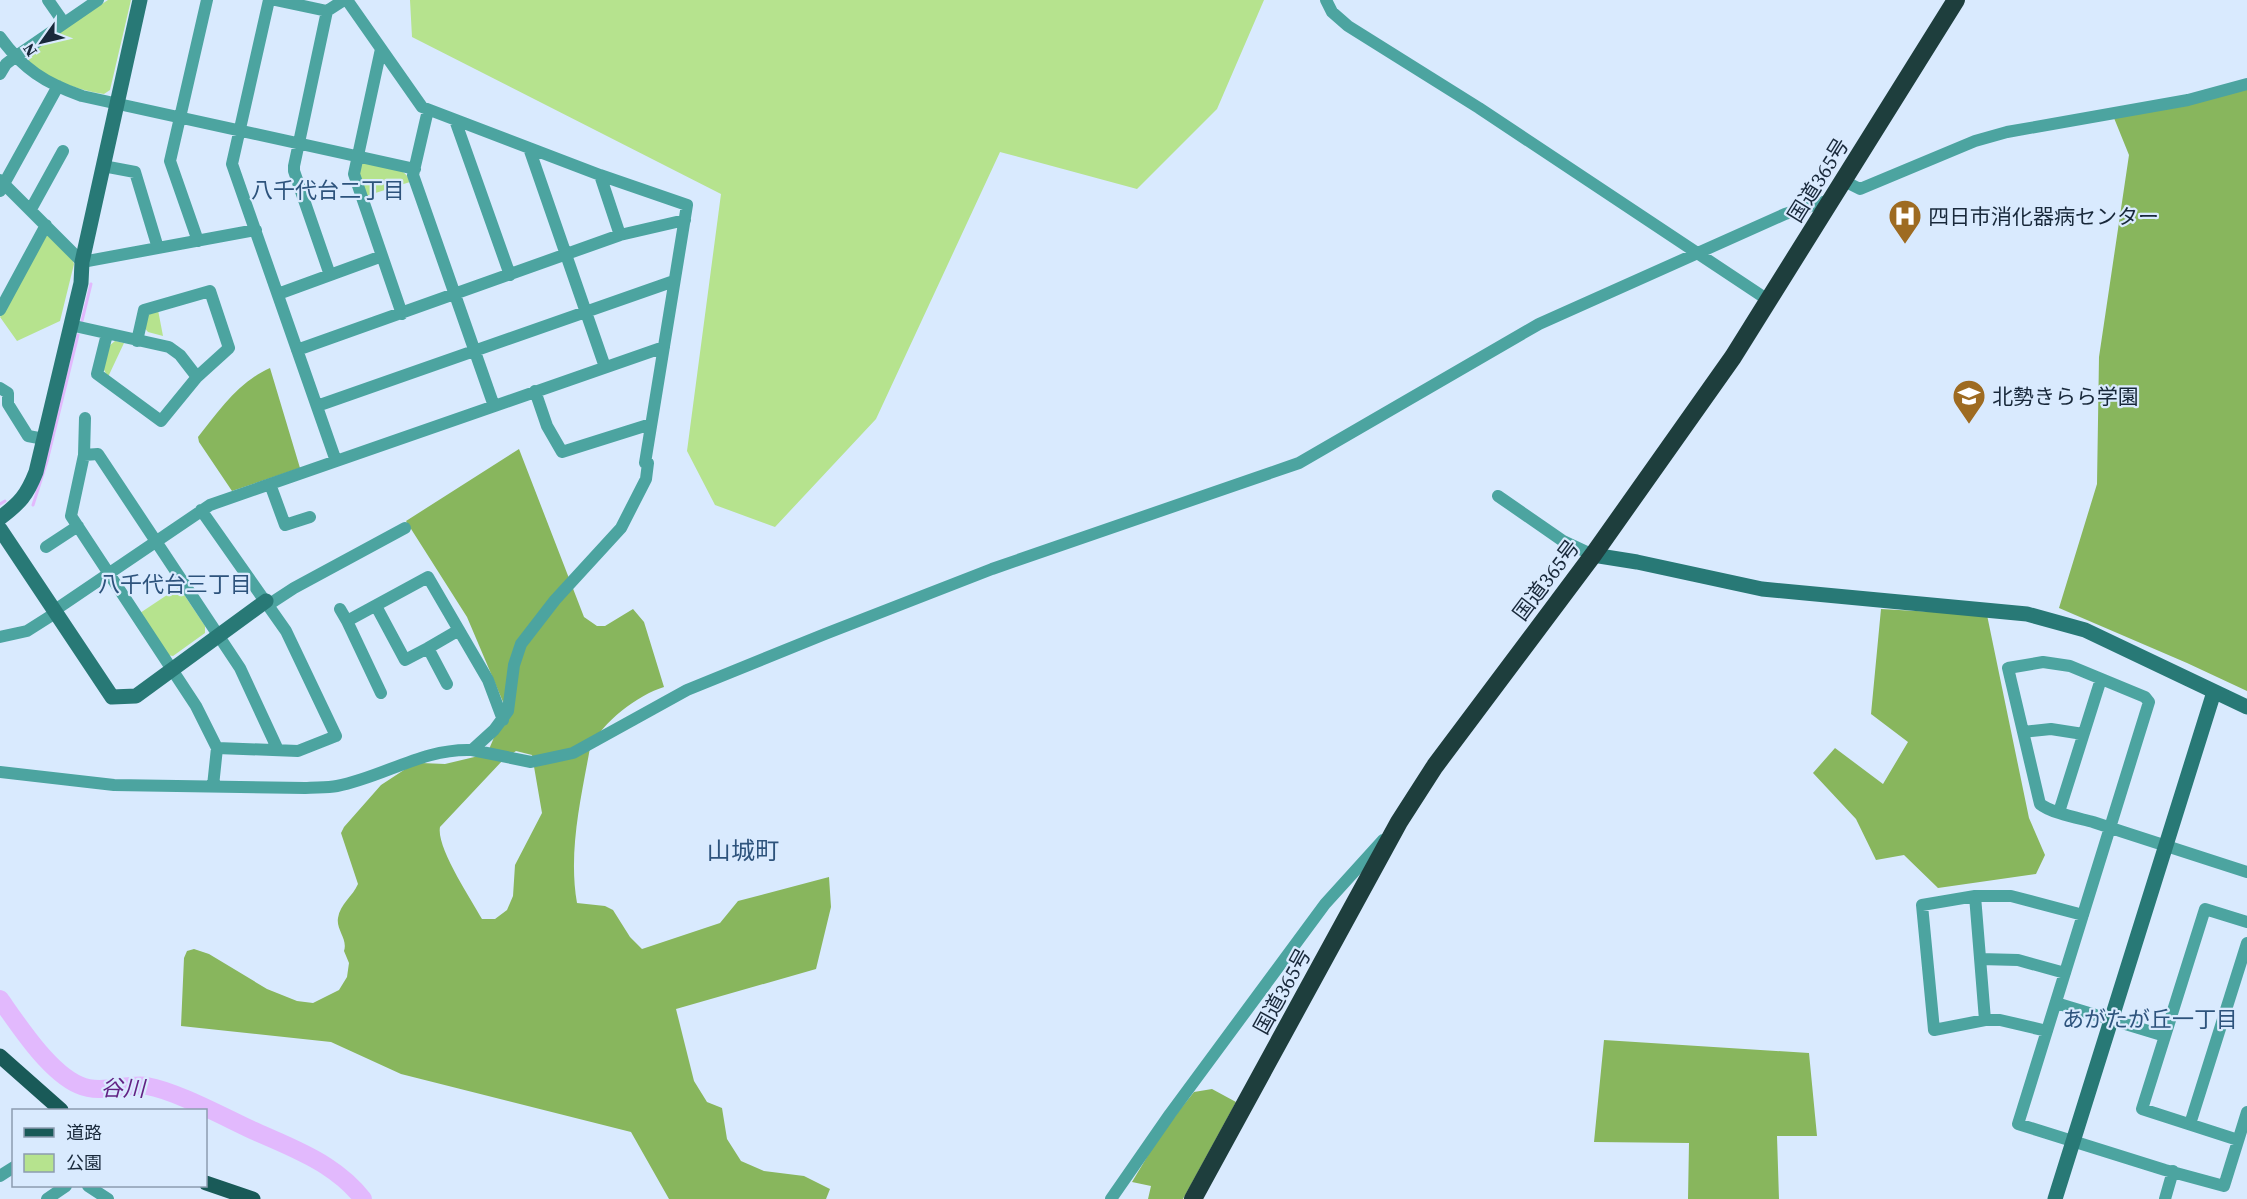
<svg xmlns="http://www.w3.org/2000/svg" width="2247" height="1199" font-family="'Source Serif 4','Noto Sans JP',serif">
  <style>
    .green { fill: #b6e38e }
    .forest { fill: #88b65d; fill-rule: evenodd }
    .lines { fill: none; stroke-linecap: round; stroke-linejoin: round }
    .stream { stroke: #e2b9fd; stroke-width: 3 }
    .river { stroke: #e2b9fd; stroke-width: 18 }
    .street { stroke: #4ca4a0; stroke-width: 12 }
    .secondary { stroke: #287976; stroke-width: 15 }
    .primary { stroke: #195a58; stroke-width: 15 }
    .highway { stroke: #1e3e3d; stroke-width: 18 }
    .labels { text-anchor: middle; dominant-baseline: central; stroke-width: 4.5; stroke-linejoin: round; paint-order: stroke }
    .street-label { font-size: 21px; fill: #18283a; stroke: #d9eafe }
    .poi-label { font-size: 21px; fill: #18283a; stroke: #d9eafe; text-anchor: start }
    .neighbourhood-label { font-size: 22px; fill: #2d537c; stroke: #d9eafe }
    .water-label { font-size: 22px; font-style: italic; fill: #622283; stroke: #d9eafe }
    .quarter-label { font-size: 24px; fill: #2d537c; stroke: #d9eafe }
  </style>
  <rect width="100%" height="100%" fill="#d9eafe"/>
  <path class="green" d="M108 0H131L110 90 104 94C76 90 50 80 27 62L29 52Z
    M410 0H1264L1217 109 1137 189 1000 152 876 419 775 527 715 505 687 451 721 194 412 37Z
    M364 162C379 165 405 164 410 182L366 196 357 173 359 165Z
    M46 233 71 255 74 264 60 321 17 341 0 317Z
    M158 310 163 336 148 332 143 326 145 316Z
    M115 341 124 343 108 377 103 368 109 346Z
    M179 587 205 626V633L173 656 167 655 140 613Z"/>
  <path class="forest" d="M2247 86V691L2187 663 2059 608 2097 484 2099 357 2129 155 2114 118Z
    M270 368 300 468 232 491 199 442 198 437C220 410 237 383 270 368Z
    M519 449 584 617 597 626H605L633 609 644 622 664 687C638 695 602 722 590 748 581 798 568 852 577 903L605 906 613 910 630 937 642 949 720 923 738 901 829 877 831 907 816 969 676 1009 694 1081 707 1102 722 1108 727 1139 741 1161 764 1171 804 1176 830 1189 826 1199H669L631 1132 401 1074 331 1042 181 1026 184 958 187 951 194 949 209 954 267 989 297 1001 313 1003 339 990 347 977 349 963 344 951C348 939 336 930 338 918 340 904 353 896 358 884L341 833 344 827 381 785 407 768 421 763 445 764 487 754 506 709 467 617 406 521ZM516 751 532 755 542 813 515 865 513 896 507 910 495 919H482C471 899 436 847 440 827L503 760Z
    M1881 609 1987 615 2029 818 2045 855 2036 874 1938 888 1904 855 1876 860 1856 819 1813 773 1835 748 1883 784 1908 742 1871 714Z
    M1604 1040 1809 1053 1817 1136H1777L1779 1199H1688L1689 1143 1594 1142Z
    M1212 1089 1236 1102 1183 1199H1148L1151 1186 1132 1182 1162 1132 1194 1092Z"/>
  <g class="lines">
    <path class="stream" d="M82 321 91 284
      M0 504 5 501
      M33 505 47 461 78 335"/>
    <path class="river" d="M0 999C19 1026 49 1072 79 1085 101 1095 125 1083 147 1086 176 1091 224 1117 252 1130 276 1141 303 1151 326 1166 340 1175 352 1185 363 1199"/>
    <path class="street" d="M48 0 64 23
      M269 0 232 164 336 461
      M275 0 327 11
      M1326 0 1332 12 1348 26 1479 108 1768 300
      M0 37C23 69 45 83 82 96L415 169
      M381 49 354 174 402 314
      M0 74 6 64 15 57 98 0
      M428 110 413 175 494 406
      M455 120 510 275
      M529 148 605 367
      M103 166 135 172 158 248
      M600 175 620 235
      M0 180 82 262 256 230
      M1844 181 1860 189 1975 141 2007 132 2188 100 2247 84
      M0 191 58 86
      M31 209 63 151
      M198 241 170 161 207 0
      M330 275 294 171V166L327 11 344 0
      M278 294 382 256
      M0 310 46 225
      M70 325 169 347 180 355 197 377 161 421 97 374 107 334
      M137 341 144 310 210 291 229 348 197 377
      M297 350 620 235 685 220
      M0 388 8 393V404L28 436 44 439
      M535 391 547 426 562 452 651 424
      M317 406 674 281
      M84 455 85 418
      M270 484 285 525 310 517
      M1498 496 1563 541 1593 555
      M201 510 286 631 336 736 298 751 217 748
      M46 547 78 526
      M268 605 294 588 405 528
      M376 606 405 660 428 648 447 684
      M340 609 347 621 428 577 488 680 503 720
      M55 610 210 505 664 347
      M347 621 381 693
      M0 637 27 631 57 612
      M428 648 459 630
      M2023 732 2051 729 2083 734
      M472 750 531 762 573 753 687 690 825 634 992 569 1299 463 1539 324 1785 214 1833 199
      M0 772 114 785 305 788C315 787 327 788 337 786 384 777 423 748 472 750L494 730 508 711 514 665 521 644 555 600 621 528 646 479 648 463H645L687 205 600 175 422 107 347 0
      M213 786 217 748 196 706 71 516 84 455 98 454 240 668 278 750
      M2059 812 2101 679
      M2247 872C2195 855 2144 839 2093 822 2078 818 2051 813 2040 804L2008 668 2043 662 2070 666 2145 697 2149 702 2018 1124 2165 1170 2224 1186 2247 1112
      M1975 896 1985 1020
      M1980 959 2018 960 2065 973
      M2056 1003 2165 1036
      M2047 1031 2000 1020H1985L1934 1030 1922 905 1975 896H2011L2083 915
      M2190 1124 2247 943
      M2238 1140 2142 1109 2205 909 2247 922
      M0 1176 14 1167
      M88 1186 108 1199
      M47 1199 66 1186
      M1111 1199 1170 1114 1325 904 1383 840
      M2165 1199 2173 1171"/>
    <path class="secondary" d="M0 518C20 503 27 495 36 472L81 283 82 262 140 0
      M0 529 112 697 136 696 266 601
      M1593 555 1637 562 1762 589 2027 614 2085 630 2247 707
      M2055 1199 2214 692"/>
    <path class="primary" d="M0 1056 61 1110
      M206 1183 253 1199"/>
    <path class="highway" d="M1193 1199 1399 822 1435 766 1593 555 1733 357 1956 0"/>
  </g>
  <defs>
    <g id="hospital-pin" transform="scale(1.725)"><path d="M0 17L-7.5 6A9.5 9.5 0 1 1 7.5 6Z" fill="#9e6b21" stroke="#d9eafe"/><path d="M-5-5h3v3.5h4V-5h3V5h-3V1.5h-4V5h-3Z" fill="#fff"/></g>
    <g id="school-pin" transform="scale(1.725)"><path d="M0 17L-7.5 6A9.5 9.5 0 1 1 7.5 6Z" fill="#9e6b21" stroke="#d9eafe"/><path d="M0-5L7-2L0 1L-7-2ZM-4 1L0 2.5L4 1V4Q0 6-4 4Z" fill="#fff"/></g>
  </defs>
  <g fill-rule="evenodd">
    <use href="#hospital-pin" x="1905" y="216"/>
    <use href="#school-pin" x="1969" y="396"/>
  </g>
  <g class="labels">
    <g class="street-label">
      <text transform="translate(1818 180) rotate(-58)">国道365号</text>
      <text transform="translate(1546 580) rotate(-53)">国道365号</text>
      <text transform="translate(1282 991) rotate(-61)">国道365号</text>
    </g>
    <g class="poi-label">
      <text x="1928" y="216">四日市消化器病センター</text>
      <text x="1992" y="396">北勢きらら学園</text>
    </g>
    <g class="neighbourhood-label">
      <text x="328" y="190">八千代台二丁目</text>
      <text x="175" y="584">八千代台三丁目</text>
      <text x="2150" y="1019">あがたが丘一丁目</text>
    </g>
    <g class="water-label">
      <text transform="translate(123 1088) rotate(1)">谷川</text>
    </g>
    <g class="quarter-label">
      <text x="743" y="850">山城町</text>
    </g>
  </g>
  <rect x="12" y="1109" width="195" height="78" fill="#d9eafe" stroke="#8c9cb0" stroke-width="1.5"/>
  <rect x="24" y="1128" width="30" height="9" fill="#195a58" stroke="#8c9cb0" stroke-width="1.5"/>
  <text x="66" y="1139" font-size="18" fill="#18283a">道路</text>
  <rect x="24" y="1154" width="30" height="18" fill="#b6e38e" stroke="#8c9cb0" stroke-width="1.5"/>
  <text x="66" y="1169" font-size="18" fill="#18283a">公園</text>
  <g transform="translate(42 42) rotate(236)" stroke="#d9eafe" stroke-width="4.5" paint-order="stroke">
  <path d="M0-4.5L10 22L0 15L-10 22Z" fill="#18283a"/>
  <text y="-9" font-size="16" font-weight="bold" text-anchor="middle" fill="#18283a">N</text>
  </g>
</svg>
